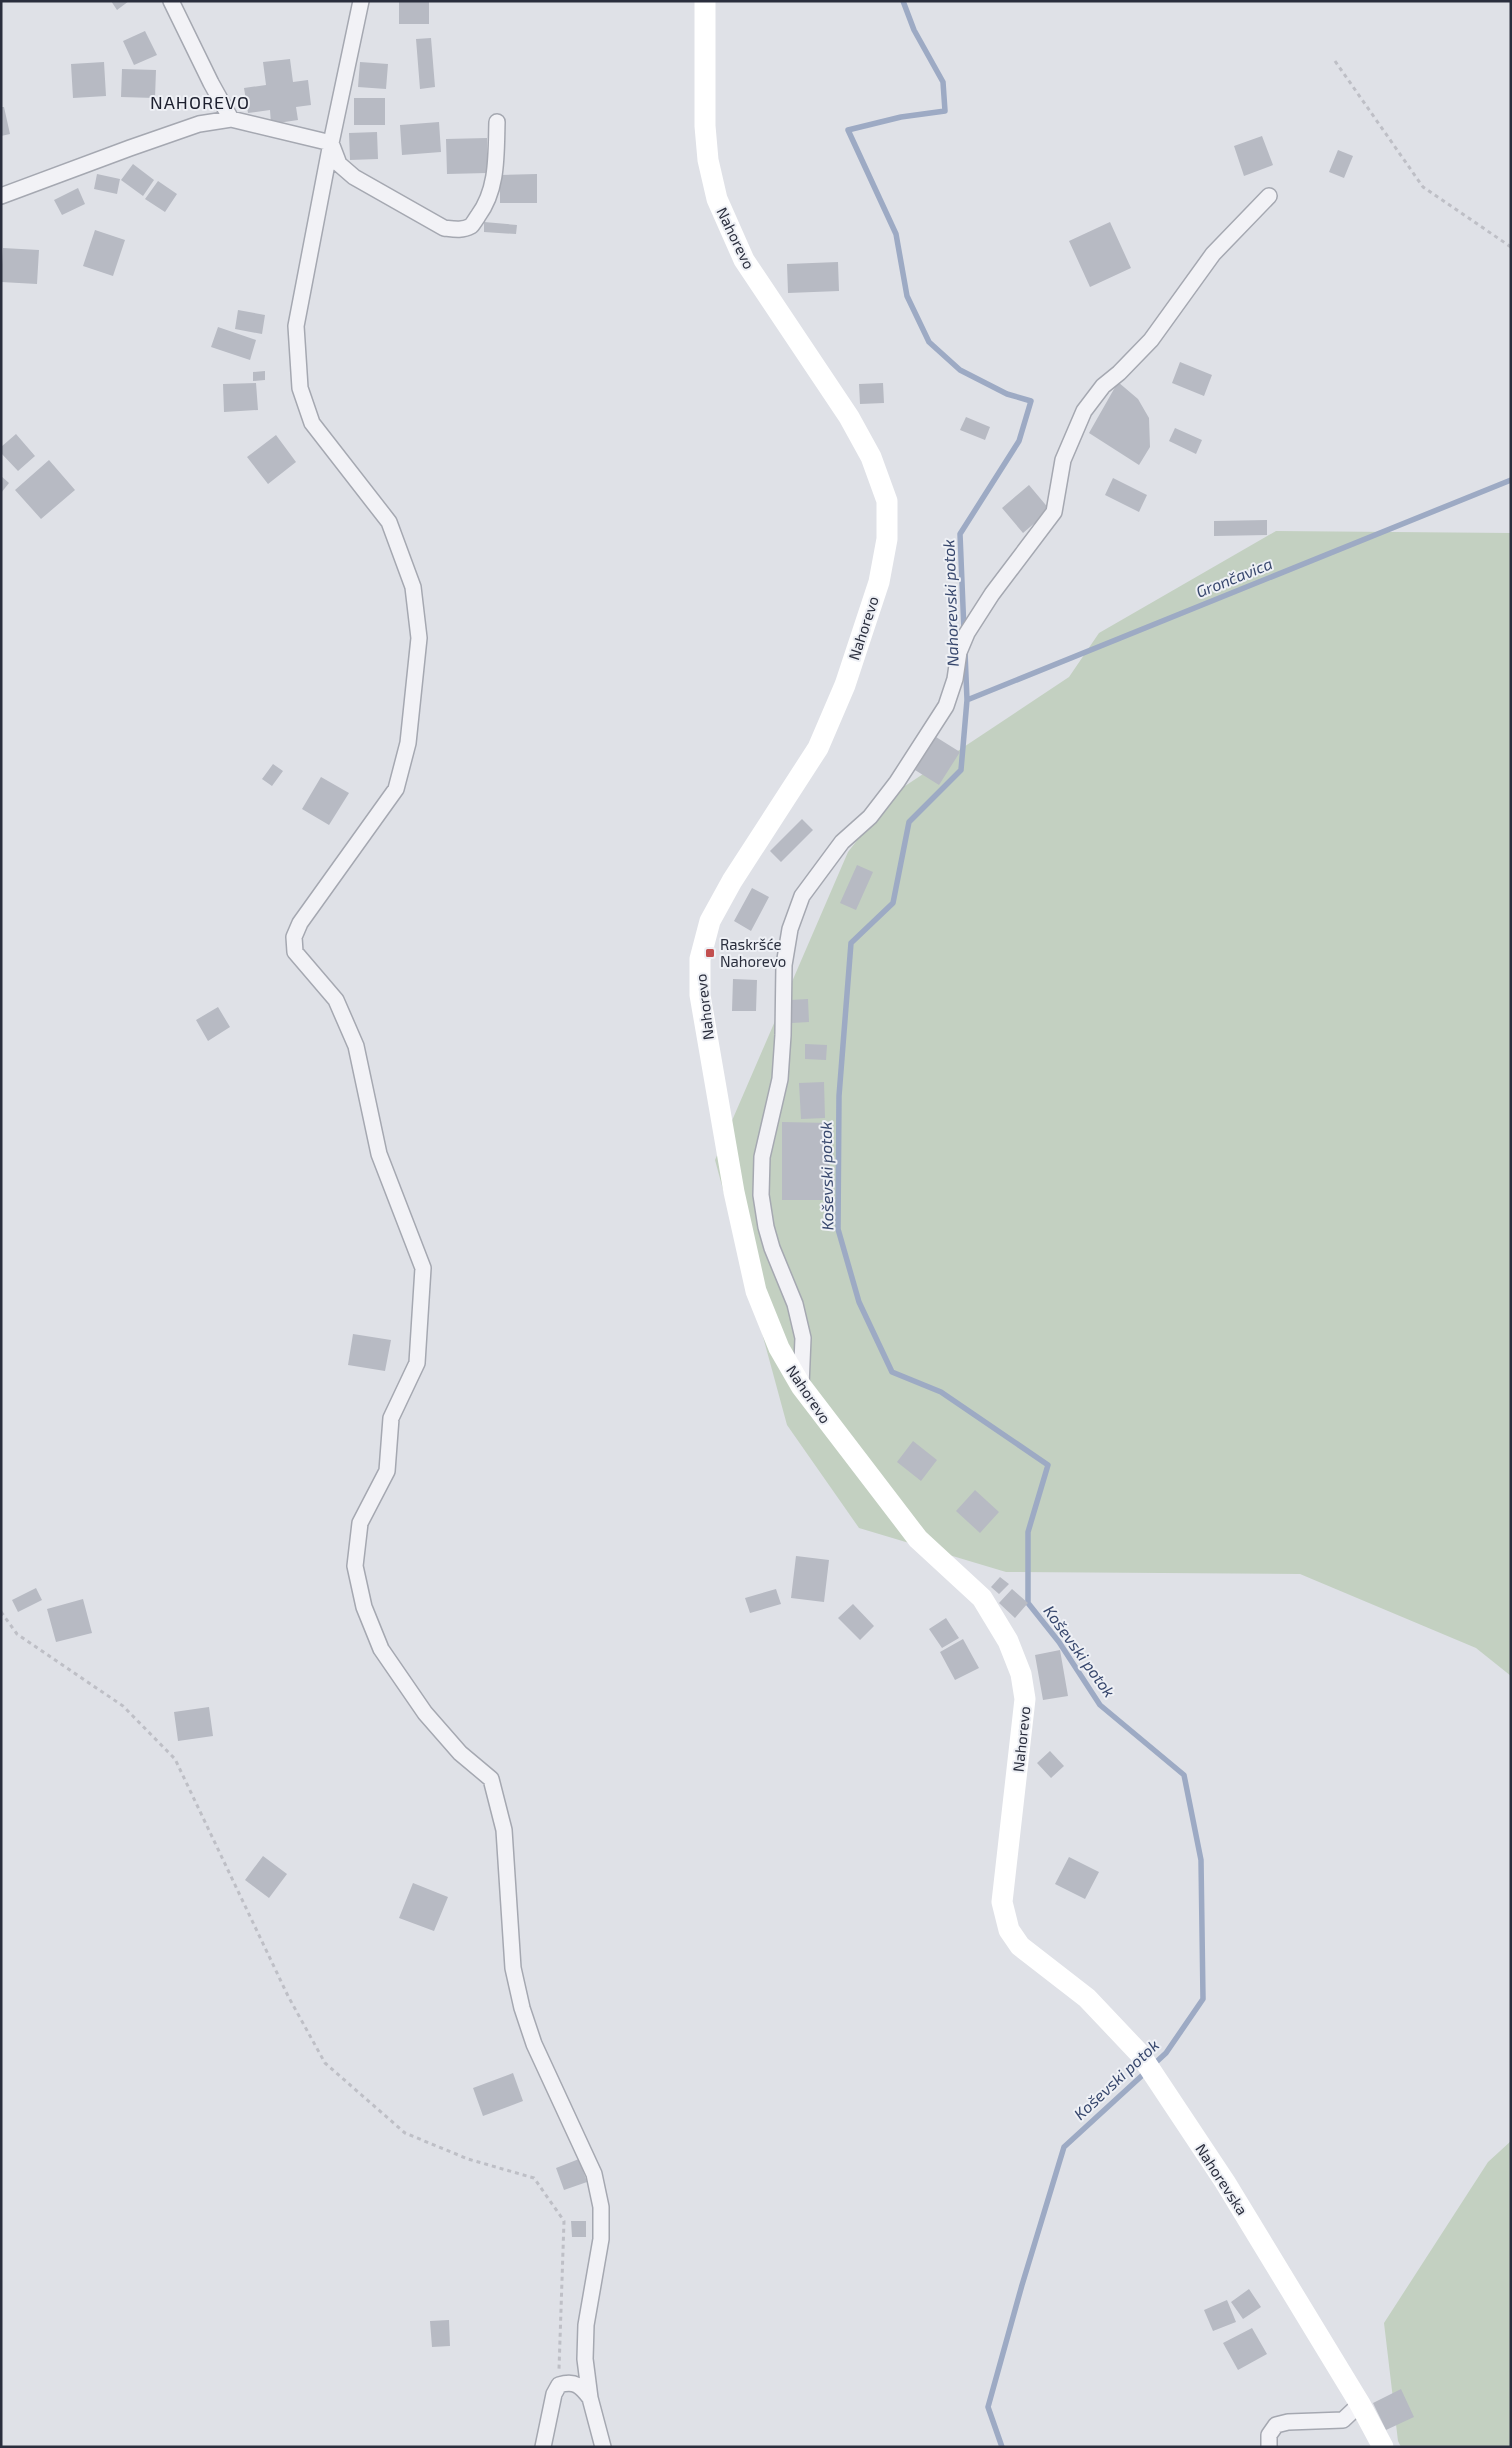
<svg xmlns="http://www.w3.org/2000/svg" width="1512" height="2448" font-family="'Exo 2',sans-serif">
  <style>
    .green { fill: #c3d0c1 }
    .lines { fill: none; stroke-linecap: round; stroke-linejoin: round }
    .stream { stroke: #9daac4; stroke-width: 5.5 }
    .building { fill: #b7bac3 }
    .street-casing { stroke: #a5a8b1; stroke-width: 18 }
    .path { stroke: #bebfc6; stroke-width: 3; stroke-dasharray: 4 4; stroke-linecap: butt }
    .street { stroke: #f2f2f6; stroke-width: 15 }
    .secondary { stroke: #fff; stroke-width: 21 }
    .poi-dot { fill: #c24f4f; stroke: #eef0f5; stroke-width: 2 }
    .labels { text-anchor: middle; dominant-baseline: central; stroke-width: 4; stroke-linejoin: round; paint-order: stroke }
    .street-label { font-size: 15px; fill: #2a2e3d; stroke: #eef0f5 }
    .poi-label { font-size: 15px; fill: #2a2e3d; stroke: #eef0f5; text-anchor: start }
    .water-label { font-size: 16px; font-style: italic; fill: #37476d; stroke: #eef0f5 }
    .quarter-label { font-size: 18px; letter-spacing: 1px; fill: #1c1f2e; stroke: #eef0f5 }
  </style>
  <rect width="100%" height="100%" fill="#dfe1e7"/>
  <path class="green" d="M1276 531 1511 533V1676L1476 1648 1300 1574 1006 1572 859 1528 787 1425 715 1160 848 852 893 794 1069 677 1099 633Z
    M1511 2141V2447H1401L1398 2441 1384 2323 1488 2162Z"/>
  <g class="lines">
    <path class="stream" d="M903 1 914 30 943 82 945 111 901 117 848 130 896 234 907 296 929 342 960 370 1007 394 1031 401 1019 441 960 534 964 631
      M965 652 967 700 961 770 909 822 893 903 851 943 839 1096 838 1229 859 1302 892 1372 941 1392 1048 1465 1028 1532V1603L1059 1642 1100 1705 1184 1775 1201 1860 1203 1999 1166 2053 1153 2065
      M967 700 1511 480
      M1002 2447 988 2407 1022 2285 1064 2147 1147 2071"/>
  </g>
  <path class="building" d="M111 1H129L117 10Z
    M399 1H429V24H399Z
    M145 31 157 55 134 65 123 41Z
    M431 38 435 87 420 89 416 39Z
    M290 59 293 82 308 80 311 105 296 107 298 120 271 124 270 110 248 113 244 88 266 85 263 62Z
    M104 62 106 96 73 98 71 64Z
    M360 62 388 64 386 89 358 87Z
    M122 69 156 70 155 98 121 97Z
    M354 98H385V125H354Z
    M1 107H4L10 134 1 136Z
    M439 122 441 152 402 155 400 125Z
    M377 132 378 159 350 160 349 133Z
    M1262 136 1273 165 1244 176 1234 146Z
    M487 138V173L447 174 446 139Z
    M1338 150 1353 156 1344 178 1329 172Z
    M133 164 154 180 143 196 121 180Z
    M97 174 120 179 117 194 94 189Z
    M537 174V203H500V175Z
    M158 181 177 194 165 212 145 199Z
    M78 188 85 204 62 215 54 200Z
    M484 222 517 225 516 234 484 232Z
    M1110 222 1131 268 1090 287 1069 241Z
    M95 230 125 240 113 276 83 266Z
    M3 248 39 250 37 284 1 282Z
    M838 262 839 291 788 293 787 264Z
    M238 310 265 315 262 334 235 329Z
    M218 327 256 340 250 360 211 347Z
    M1180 362 1212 375 1204 396 1172 383Z
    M265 371V380L253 381V372Z
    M1118 382 1138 399 1149 418 1150 447 1139 465 1089 433Z
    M256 383 258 410 224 412 223 384Z
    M883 383 884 403 860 404 859 384Z
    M966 417 990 427 985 440 960 430Z
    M1175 428 1202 440 1196 454 1169 441Z
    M16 434 35 456 18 471 1 453V447Z
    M276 435 296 462 268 484 247 457Z
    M49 460 75 490 41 519 15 490Z
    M1 476 9 483 1 493Z
    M1113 478 1147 495 1139 512 1105 495Z
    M1029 485 1050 510 1023 533 1002 508Z
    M1267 520V535L1214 536V521Z
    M936 737 960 752 939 785 915 770Z
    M273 764 283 771 272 786 262 779Z
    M321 777 349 793 329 825 302 809Z
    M802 819 813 830 781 862 770 851Z
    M857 865 873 872 856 910 840 903Z
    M752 888 769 897 751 931 734 921Z
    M733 979 757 980 756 1011H732Z
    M808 999 809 1022 792 1023 790 1000Z
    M218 1007 230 1027 208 1041 196 1020Z
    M805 1044 827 1045 826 1060 805 1059Z
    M824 1082 825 1118 801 1119 799 1083Z
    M782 1122 830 1123 829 1200H782Z
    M353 1334 391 1340 385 1371 348 1365Z
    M913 1441 937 1460 921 1481 897 1462Z
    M975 1490 999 1512 980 1533 956 1511Z
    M796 1556 829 1560 824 1602 791 1598Z
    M1000 1577 1009 1584 999 1594 991 1587Z
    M36 1588 42 1600 18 1612 12 1600Z
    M776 1589 781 1604 750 1613 745 1598Z
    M1012 1589 1028 1603 1015 1618 999 1603Z
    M83 1599 92 1633 56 1642 47 1609Z
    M853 1604 874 1626 860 1640 838 1618Z
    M946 1618 959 1638 942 1648 929 1629Z
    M963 1639 979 1668 955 1680 940 1652Z
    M1060 1650 1068 1696 1043 1700 1035 1655Z
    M209 1707 213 1736 178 1741 174 1712Z
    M1050 1751 1064 1766 1051 1778 1037 1763Z
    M263 1856 287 1874 269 1898 245 1880Z
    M1069 1857 1099 1872 1085 1899 1055 1884Z
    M413 1883 448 1897 434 1931 399 1918Z
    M513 2073 523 2101 483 2116 473 2088Z
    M579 2159 587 2182 564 2190 556 2168Z
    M571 2221H586V2237H572Z
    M1249 2289 1261 2307 1243 2319 1231 2302Z
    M1227 2300 1236 2322 1213 2331 1204 2310Z
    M449 2320 450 2346 432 2347 430 2321Z
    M1252 2328 1267 2354 1238 2370 1223 2343Z
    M1401 2389 1414 2417 1386 2430 1373 2403Z"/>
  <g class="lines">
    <g class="street-casing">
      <path id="street" d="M171 1 211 83 231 119
        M361 1 331 143 296 326 300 388 312 423 389 522 413 587 419 638 408 743 396 789 300 923 294 937 295 952 336 1000 356 1046 379 1154 423 1268 417 1363 391 1418 387 1471 360 1523 355 1566 364 1607 381 1649 425 1713 460 1753 491 1779 504 1830 513 1968 522 2008 534 2044 594 2174 601 2207V2239L586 2325 585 2359 590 2398 603 2447
        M1 196 130 148 199 124 231 119 331 143 339 164 354 177 444 228C453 229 462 231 471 226 473 224 476 219 478 216 498 189 496 155 497 122
        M801 1386 803 1338 795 1304 772 1248 766 1227 761 1195 762 1157 780 1079 783 1035 784 965 790 929 802 896 842 842 870 817 897 782 946 706 955 679 959 652 967 633 992 594 1054 512 1063 460 1084 411 1103 386 1119 373 1151 340 1213 254 1269 196
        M543 2447 554 2394 559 2385C575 2380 581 2386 590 2398
        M1269 2447V2435L1276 2425 1288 2422 1343 2420 1360 2404"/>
    </g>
    <path class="path" d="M1335 61 1423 187 1511 247
      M1 1612 17 1634 123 1706 175 1759 288 1996 325 2063 405 2133 468 2159 534 2178 564 2221 559 2369"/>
    <use href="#street" class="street"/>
    <path class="secondary" d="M705 1V126L708 160 717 199 744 260 849 417 871 457 887 501V539L879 582 845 685 818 748 732 881 710 921 700 959V995L734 1192 756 1291 779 1348 801 1386 918 1539 982 1598 1008 1641 1021 1674 1025 1699 1002 1902 1009 1930 1020 1946 1087 1998 1140 2054 1225 2182 1360 2404 1383 2447"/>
  </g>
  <rect class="poi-dot" x="705" y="948" width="10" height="10" rx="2.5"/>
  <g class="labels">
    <g class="street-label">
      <text transform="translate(736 238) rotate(64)">Nahorevo</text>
      <text transform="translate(863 628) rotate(-72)">Nahorevo</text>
      <text transform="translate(704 1007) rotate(-97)">Nahorevo</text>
      <text transform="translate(809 1394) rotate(56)">Nahorevo</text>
      <text transform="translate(1021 1739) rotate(-84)">Nahorevo</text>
      <text transform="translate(1222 2179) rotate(57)">Nahorevska</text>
    </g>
    <g class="poi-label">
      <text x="720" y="944">Raskršće<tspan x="720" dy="17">Nahorevo</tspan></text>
    </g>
    <g class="water-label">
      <text transform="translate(1234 577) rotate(-22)">Grončavica</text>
      <text transform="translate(950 603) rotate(-92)">Nahorevski potok</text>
      <text transform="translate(826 1176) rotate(-91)">Koševski potok</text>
      <text transform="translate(1080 1651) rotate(54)">Koševski potok</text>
      <text transform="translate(1116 2079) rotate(-43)">Koševski potok</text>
    </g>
    <g class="quarter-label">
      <text x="200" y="102">NAHOREVO</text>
    </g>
  </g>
  <rect width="1512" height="2448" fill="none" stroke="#2a2e3d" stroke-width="5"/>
</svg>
